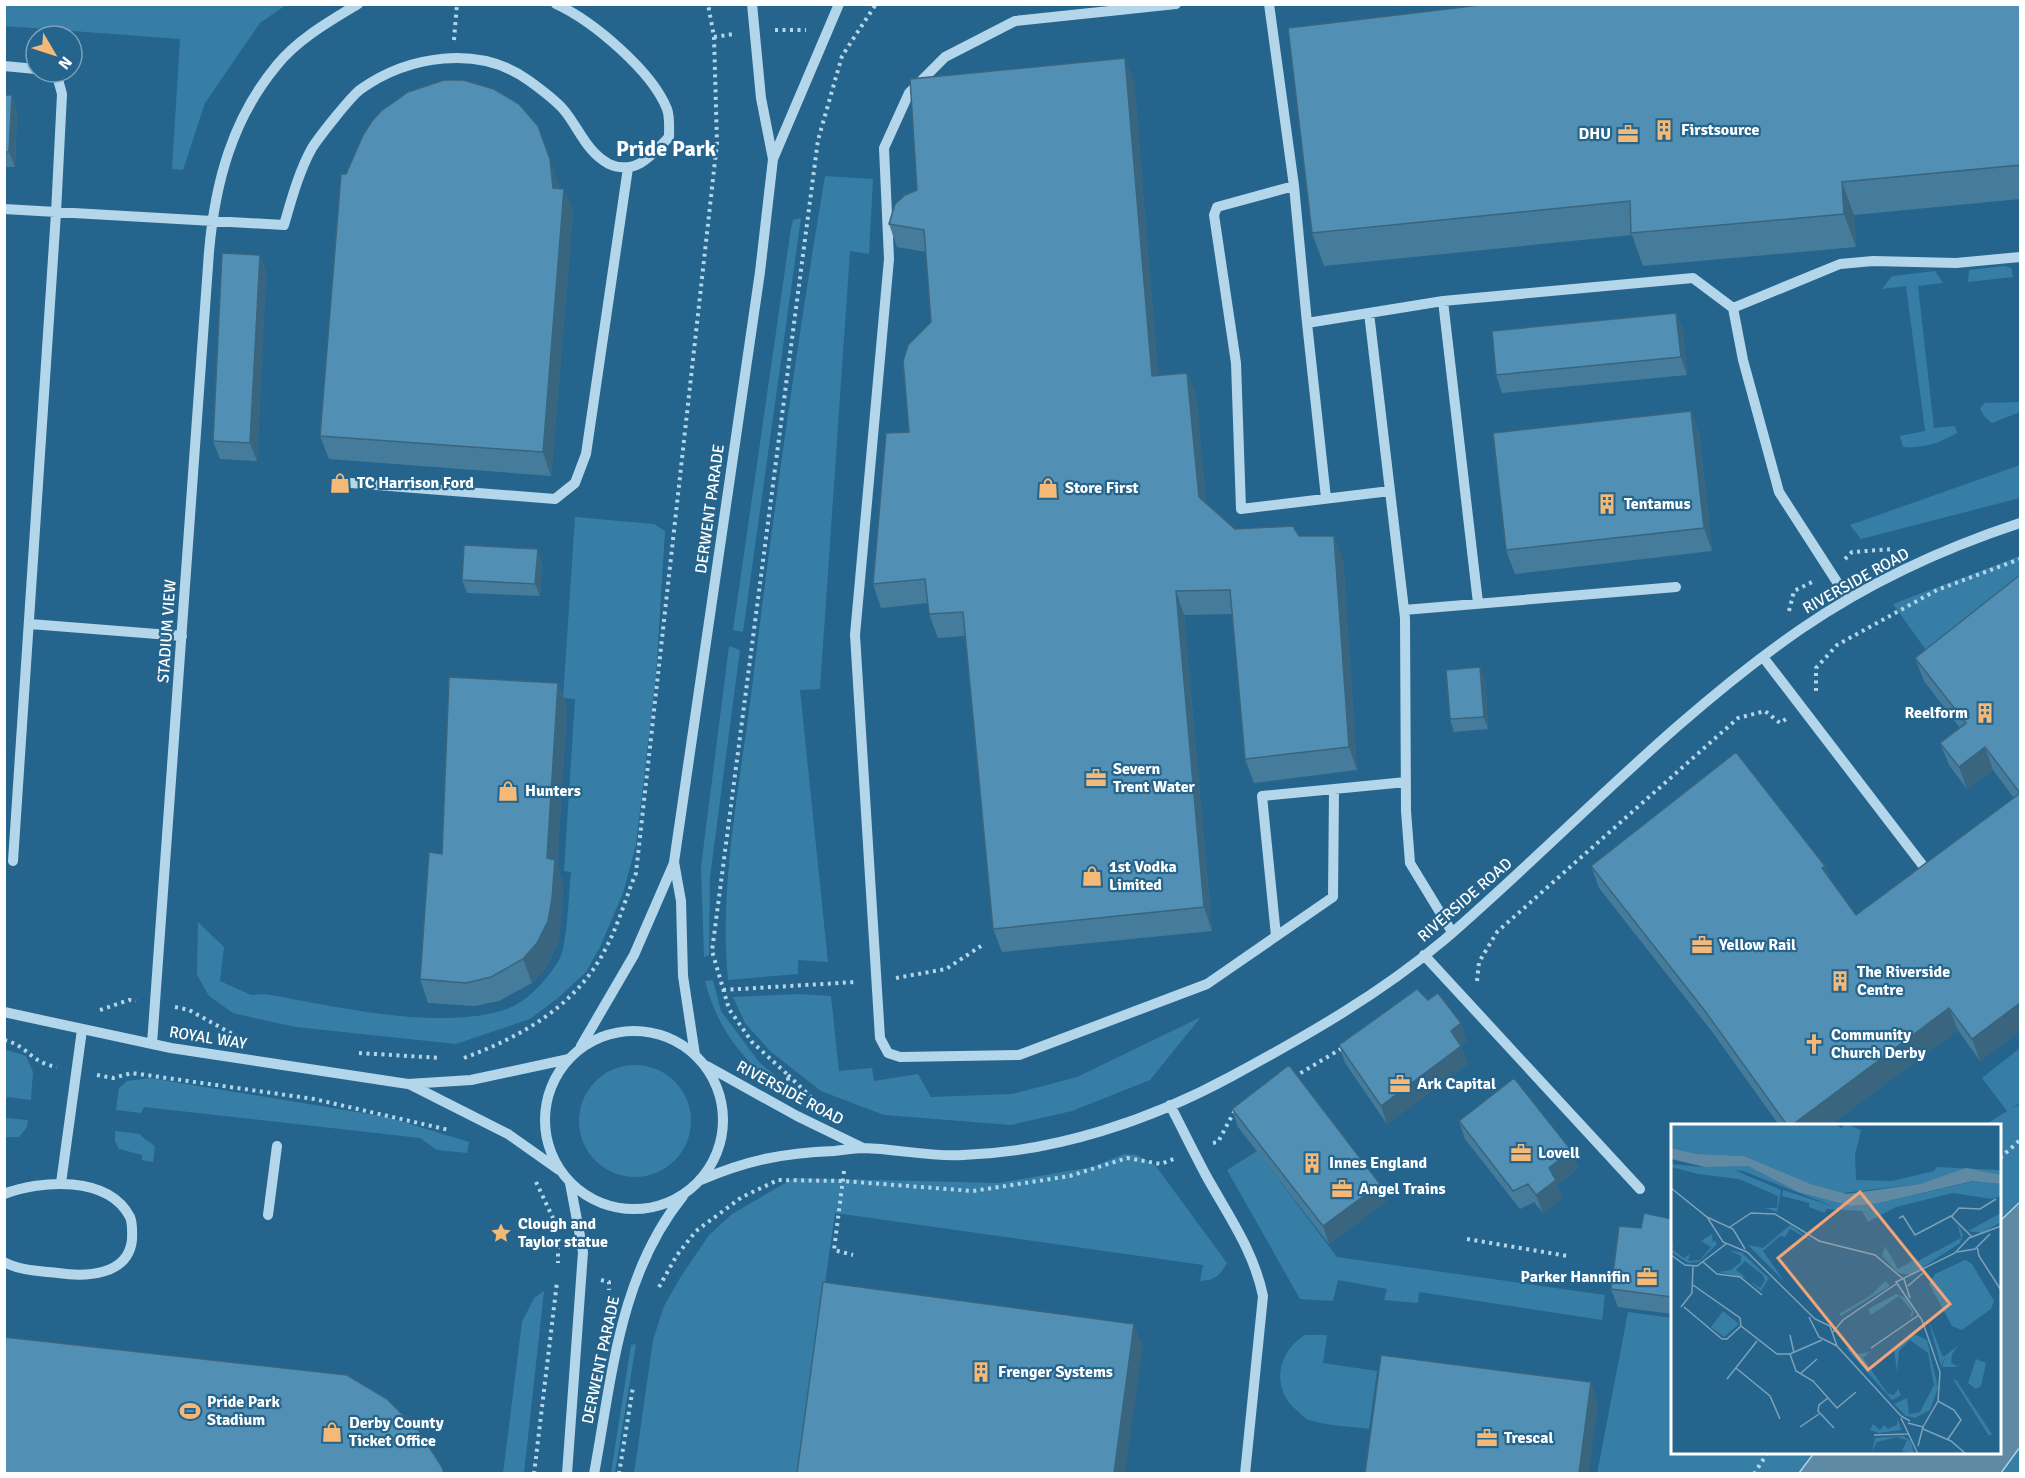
<svg xmlns="http://www.w3.org/2000/svg" width="2025" height="1478" font-family="Signika,sans-serif">
  <style>
    .green { fill: #367ea6 }
    .water { fill: #608aa4; stroke: #a7d3eb; stroke-width: 1.5 }
    .lines { fill: none; stroke-linecap: round; stroke-linejoin: round }
    .path { stroke: #b3d6ea; stroke-width: 4; stroke-dasharray: 3 4.5; stroke-linecap: butt }
    .minor { stroke: #b3d6ea; stroke-width: 10 }
    .wall { fill: #467c9b }
    .shaded-wall { fill: #39657e }
    .building { fill: #5190b4; stroke: #39657e; stroke-width: 1.5 }
    .labels { text-anchor: middle; dominant-baseline: central; stroke-width: 4.5; stroke-linejoin: round; paint-order: stroke }
    .poi-label { font-size: 16px; font-weight: bold; fill: #fff; stroke: #25648c; text-anchor: start }
    .street-label { font-size: 16px; fill: #fff; stroke: #25648c }
    .district-label { font-size: 22px; font-weight: bold; fill: #fff; stroke: #25648c }
    .inset-road { fill: none; stroke: #7ca2ba; stroke-width: 1.5 }
    .view { fill: #f2a479; fill-opacity: 0.15; stroke: #f2a479; stroke-width: 3 }
    .inset-edge { fill: none; stroke: #fff; stroke-width: 3 }
  </style>
  <rect width="100%" height="100%" fill="#25648c"/>
  <path class="green" d="M4 5 5 4 286 5 260 23 205 103 183 170 172 169 180 39 5 26Z
    M825 176 873 179 869 254 850 251 820 689 800 690 828 962 798 960V974L728 980C719 887 739 790 751 696 772 522 796 349 825 176Z
    M801 218 743 632 733 630 791 228 793 220Z
    M2004 266 2011 268 2013 277 1968 282 1969 270Z
    M1935 271 1943 283 1918 286 1934 428 1955 426 1957 433C1939 443 1923 449 1903 447L1900 436 1925 431 1906 286 1882 289 1892 276Z
    M2020 402V412L1992 423 1984 416 1980 408 1985 403Z
    M2020 465V498L1861 539 1850 525Z
    M575 517 654 524 665 531 656 676 636 845 623 893 600 947 586 972 558 998 530 1019 456 1044 296 1027 263 1020 233 1013 209 996 197 975 198 922 224 947 220 981 251 995 265 994C334 1006 437 1031 504 1010 527 1003 549 978 560 958 567 945 569 890 571 872L564 871 575 699 563 698Z
    M2020 556V604L1926 650 1893 604Z
    M729 646 740 650 710 877 709 955 704 957 701 867Z
    M713 980 721 1011 759 1062 778 1078 776 1086C739 1056 717 1027 705 981Z
    M797 994 831 996 839 1071 872 1068 874 1081 918 1074 931 1097 1012 1094 1077 1077 1201 1017 1150 1080 1072 1111 1011 1125 884 1115 821 1091 770 1051 745 1023 733 997Z
    M2020 1048V1103L2012 1108 2020 1105V1202L2000 1221V1126L1985 1125 2007 1111 1982 1078Z
    M4 1049 26 1056 33 1072 31 1100 7 1097 5 1103Z
    M579 1121a56 56 0 1 1 112 0a56 56 0 1 1-112 0Z
    M150 1078 387 1117 469 1142 467 1153 437 1150 420 1138 144 1107 141 1113 116 1110 119 1088 127 1081Z
    M4 1114 6 1118 28 1120 27 1127 19 1137H5Z
    M115 1131 140 1134C144 1140 150 1141 155 1147L153 1162 142 1160V1155L119 1149 115 1141Z
    M1257 1151 1337 1257 1605 1295 1602 1320 1419 1292 1418 1303 1384 1300 1387 1289 1338 1280 1333 1301 1300 1299 1227 1170Z
    M1124 1154 1137 1155 1155 1165 1227 1263C1220 1276 1215 1280 1200 1281L1203 1265 835 1213 798 1473 634 1474 653 1340 664 1306 680 1278 709 1235 732 1214 794 1178 999 1183 1092 1167Z
    M544 1291 524 1473H503L522 1322 534 1298Z
    M1628 1312 1672 1318V1452L1814 1453 1799 1473 1597 1474Z
    M1305 1335H1327L1323 1363 1377 1371 1369 1429C1350 1426 1327 1426 1309 1420 1304 1418 1299 1412 1294 1408 1271 1386 1278 1351 1305 1335Z
    M636 1344 615 1473H611L631 1345Z
    M2020 1447V1473L2001 1474Z"/>
  <path class="water" d="M2020 1202V1447L2001 1473H1799L1814 1453 2000 1452V1221Z"/>
  <g class="lines">
    <path class="path" d="M775 30H806
      M714 37 734 34
      M454 40 457 4
      M1845 559 1852 552 1894 549
      M1789 611 1794 591 1812 582
      M1816 691V668L1837 645 1937 590 2020 559
      M896 978 946 969 981 946
      M1477 981 1479 962 1497 932 1738 718 1765 711 1780 723 1786 719
      M723 990 856 982
      M175 1007 189 1010 236 1036
      M100 1010 129 1000 136 1001
      M4 1040C29 1046 29 1062 57 1067
      M359 1053 441 1058
      M464 1058C523 1036 578 1005 607 946 619 923 626 897 636 873L717 143 714 37 708 4
      M97 1075 113 1078 132 1073 314 1099 449 1130
      M788 1075 811 1097
      M1294 1077 1344 1047
      M788 1088V1075L752 1042 729 1009 712 951 818 140 842 56 876 4
      M1213 1143 1218 1142 1235 1110
      M2000 1158 2020 1140
      M844 1171 834 1250 853 1255
      M536 1182 553 1218
      M1467 1239 1567 1256
      M558 1246V1263
      M601 1280 609 1282V1290
      M659 1287 677 1255 696 1231 742 1197 778 1180 843 1181 973 1191 1070 1176 1127 1158 1161 1164 1176 1158
      M534 1474 557 1282
      M619 1474 633 1387
      M1754 1474 1768 1452"/>
    <path class="minor" d="M752 4 761 98 773 159
      M1176 4 1015 21 945 57 909 93 884 148 889 259 855 635 880 1038 888 1053 900 1057 1019 1055 1207 984 1333 897 1334 790
      M1269 4 1294 186 1307 323 1443 301 1693 278 1733 308 1743 360 1779 492 1848 599
      M4 66 36 69
      M1294 186 1217 207 1214 215 1236 363 1241 509 1390 491
      M4 209 284 225C291 201 299 171 312 148 319 137 351 96 361 89 408 56 478 44 528 80 539 88 553 98 563 109 578 126 586 152 609 164 636 176 653 154 669 137 669 128 670 117 667 109 652 71 593 21 556 4
      M1443 301 1478 603
      M1733 308 1840 264 1873 261 1956 263 2020 257
      M1369 313 1405 618 1406 811 1410 863 1452 932
      M1307 323 1326 498
      M351 483 555 499 575 483 586 454 628 168
      M1404 610 1676 587
      M30 624 182 636
      M1763 657 1924 867
      M13 861 56 213 62 94 56 72
      M1276 936 1262 796 1406 782
      M1424 955 1640 1189
      M4 1012 171 1048 408 1084 471 1080 569 1059
      M545 1120a89 89 0 1 1 178 0a89 89 0 1 1-178 0Z
      M152 1044 209 252C215 183 232 119 277 65 298 39 330 21 358 4
      M581 1046 634 955 674 863
      M695 1055 683 976 681 901 674 862 760 272 773 159 839 4
      M707 1066 797 1116 863 1148
      M409 1084 508 1134 559 1170
      M1170 1105C1183 1130 1195 1155 1208 1179 1230 1218 1254 1252 1263 1296L1245 1474
      M701 1180C748 1160 783 1153 834 1151 844 1150 854 1148 864 1148 897 1149 930 1157 963 1155 1056 1152 1151 1120 1232 1076 1306 1036 1380 994 1444 940 1563 837 1671 719 1801 629 1868 583 1944 548 2020 523
      M61 1183 82 1030
      M4 1194C41 1180 108 1175 130 1217 133 1224 132 1233 132 1240 128 1276 85 1277 58 1273 41 1271 20 1271 4 1262
      M268 1215 277 1146
      M567 1474 583 1252 570 1183
      M594 1474C612 1378 619 1275 683 1196"/>
  </g>
  <path class="wall" d="M2020 4V199L1854 215 1856 247 1643 266 1632 235 1324 266 1312 233Z
    M1134 81 1158 375 1187 373 1196 396 1206 503 1235 529 1299 536 1343 559 1357 770 1254 783 1245 759 1232 614 1184 615 1212 931 1002 952 993 929 965 636 938 638 929 614 928 603 881 608 873 584 909 432 931 322 926 252 897 247 889 224 917 190Z
    M4 95H12L17 111 15 167H4Z
    M346 174 558 182 559 189H564L573 212 551 476 329 459 320 436Z
    M260 255 266 273 257 461 220 459 213 441Z
    M1676 313 1683 331 1687 375 1502 393 1496 375Z
    M1691 411 1699 434 1712 551 1515 574 1506 550Z
    M542 561 540 596 467 593 462 580Z
    M2020 575V1031L1980 1061 1958 1030 1830 1125H1779L1713 1033 1599 888 1591 866H1825L1830 879 1856 915 2014 798 1993 770 1967 789 1949 765 1940 743 1960 728 1924 681 1915 658Z
    M1485 679 1488 729 1454 732 1450 719Z
    M558 683 567 707 557 866 563 883 561 923 557 944 546 967 532 983 499 1001 475 1006 428 1003 420 979 442 854Z
    M1467 1041 1461 1046 1468 1064 1387 1124 1345 1063 1339 1045Z
    M1232 1109 1386 1202 1329 1244 1238 1127Z
    M1459 1121 1571 1150 1578 1168 1557 1185 1562 1198 1543 1213 1534 1202 1520 1209 1465 1139Z
    M1672 1219V1314L1618 1307 1611 1289 1641 1228Z"/>
  <path class="shaded-wall" d="M1125 58 1134 81 1160 399 1152 376Z
    M12 95 17 111 15 167 9 152Z
    M538 126 558 182 561 212 553 188Z
    M1842 182 1854 215 1856 247 1844 214Z
    M564 189 573 212 551 476 543 452Z
    M260 255 266 273 257 461 250 443Z
    M1676 313 1683 331 1687 375 1681 357Z
    M1187 373 1196 396 1208 520 1199 497Z
    M1691 411 1699 434 1712 551 1704 528Z
    M1334 536 1343 559 1357 770 1349 747Z
    M538 549 542 561 540 596 535 584Z
    M1176 591 1184 615 1212 931 1204 907Z
    M1480 667 1485 679 1488 729 1484 717Z
    M558 683 567 707 557 866 563 883 561 923 557 944 546 967 532 983 523 959 547 858Z
    M1985 747 1993 770 1967 789 1959 767Z
    M1825 866 1833 888 1822 868Z
    M2020 1003V1031L1980 1061 1972 1039Z
    M1949 1008 1958 1030 1830 1125H1792Z
    M1461 1023 1467 1041 1461 1046 1468 1064 1387 1124 1381 1106 1451 1031Z
    M1571 1150 1578 1168 1557 1185 1562 1198 1543 1213 1536 1195 1549 1168Z
    M1380 1184 1386 1202 1329 1244 1323 1226Z
    M1134 1324 1143 1347 1125 1473H1114Z
    M1591 1382 1598 1403 1589 1473H1579Z"/>
  <path class="building" d="M1489 4H2020V165L1842 182 1844 214 1631 233 1630 201 1312 233 1288 28Z
    M1125 58 1152 376 1187 373 1199 497 1235 529 1293 526 1299 536H1334L1349 747 1245 759 1230 590 1176 591 1204 907 993 929 963 612 929 614 925 579 873 584 886 433 909 432 903 361 908 345 931 322 924 230 889 224 895 204 905 195 917 190 910 79Z
    M444 80H463L494 89 519 104 538 126 550 159 553 188 564 189 543 452 320 436 341 174H346L363 135 372 121 381 111 408 92Z
    M4 95H12L9 152H4Z
    M222 253 260 255 250 443 213 441Z
    M1676 313 1681 357 1496 375 1492 331Z
    M1691 411 1704 528 1506 550 1493 433Z
    M464 545 538 549 535 584 462 580Z
    M2020 575V1003L1972 1039 1949 1008 1792 1125H1787L1705 1011 1591 866 1736 752 1825 866 1822 868 1856 915 2020 793 1985 747 1959 767 1940 743 1966 723 1915 658Z
    M1480 667 1484 717 1450 719 1446 670Z
    M449 677 558 683 547 858 555 860 552 899 548 921 537 943 523 959 491 977 466 983 420 979 429 852 442 854Z
    M1417 989 1428 1000 1438 993 1461 1023 1451 1031 1461 1046 1381 1106 1339 1045Z
    M1289 1065 1380 1184 1323 1226 1232 1109Z
    M1514 1078 1571 1150 1549 1168 1556 1180 1536 1195 1528 1184 1513 1191 1459 1121Z
    M1644 1213 1672 1219V1297L1611 1289 1619 1226 1641 1228Z
    M823 1282 1134 1324 1114 1473H797Z
    M4 1337 347 1375 387 1399 419 1431 442 1467 444 1473H4Z
    M1381 1355 1591 1382 1579 1473H1365Z"/>
  <defs>
    <g id="building-bare" transform="scale(1.62)"><path d="M-4-6H4V6H1V3H-1V6H-4ZM-2.5-4.3h1.7v1.8h-1.7ZM.8-4.3h1.7v1.8H.8ZM-2.5-1h1.7V.8h-1.7ZM.8-1h1.7V.8H.8Z" fill="#f4b977" stroke="#25648c" stroke-width="2.5" paint-order="stroke"/></g>
    <g id="office-bare" transform="scale(1.62)"><path d="M-6-3h4V-5.5h4V-3h4V5H-6ZM-1-4.5V-3h2v-1.5ZM-6 0V1H6V0Z" fill="#f4b977" stroke="#25648c" stroke-width="2.5" paint-order="stroke"/></g>
    <g id="shop-bare" transform="scale(1.62)"><path d="M-5-2.5h2.3a2.7 3.5 0 0 1 5.4 0H5L5.5 6h-11ZM-1.5-2.5h3a1.5 2.3 0 0 0-3 0Z" fill="#f4b977" stroke="#25648c" stroke-width="2.5" paint-order="stroke"/></g>
    <g id="church-bare" transform="scale(1.62)"><path d="M-1.2-6h2.4v3.5h3.3v2.4h-3.3V6h-2.4V-.1h-3.3v-2.4h3.3Z" fill="#f4b977" stroke="#25648c" stroke-width="2.5" paint-order="stroke"/></g>
    <g id="sight-bare" transform="scale(1.62)"><path d="M0-6L1.8-2.2L6-1.7L2.9 1.2L3.7 5.4L0 3.3L-3.7 5.4L-2.9 1.2L-6-1.7L-1.8-2.2Z" fill="#f4b977" stroke="#25648c" stroke-width="2.5" paint-order="stroke"/></g>
    <g id="stadium-bare" transform="scale(1.62)"><path d="M0-5a6.5 5 0 1 0 0 10a6.5 5 0 1 0 0-10ZM-3.5-1.8h7v3.6h-7Z" fill="#f4b977" stroke="#25648c" stroke-width="2.5" paint-order="stroke"/></g>
  </defs>
  <g fill-rule="evenodd">
    <use href="#building-bare" x="1664" y="130"/>
    <use href="#office-bare" x="1628" y="134"/>
    <use href="#shop-bare" x="340" y="483"/>
    <use href="#shop-bare" x="1048" y="488"/>
    <use href="#building-bare" x="1607" y="504"/>
    <use href="#building-bare" x="1985" y="713"/>
    <use href="#office-bare" x="1096" y="778"/>
    <use href="#shop-bare" x="508" y="791"/>
    <use href="#shop-bare" x="1092" y="876"/>
    <use href="#office-bare" x="1702" y="945"/>
    <use href="#building-bare" x="1840" y="981"/>
    <use href="#church-bare" x="1814" y="1044"/>
    <use href="#office-bare" x="1400" y="1084"/>
    <use href="#office-bare" x="1521" y="1153"/>
    <use href="#building-bare" x="1312" y="1163"/>
    <use href="#office-bare" x="1342" y="1189"/>
    <use href="#sight-bare" x="501" y="1233"/>
    <use href="#office-bare" x="1647" y="1277"/>
    <use href="#building-bare" x="981" y="1372"/>
    <use href="#stadium-bare" x="190" y="1411"/>
    <use href="#shop-bare" x="332" y="1432"/>
    <use href="#office-bare" x="1487" y="1438"/>
  </g>
  <g class="labels">
    <g class="poi-label">
      <text x="1681" y="130">Firstsource</text>
      <text x="1611" y="134" text-anchor="end">DHU</text>
      <text x="357" y="483">TC Harrison Ford</text>
      <text x="1065" y="488">Store First</text>
      <text x="1624" y="504">Tentamus</text>
      <text x="1968" y="713" text-anchor="end">Reelform</text>
      <text x="1113" y="769">Severn<tspan x="1113" dy="18">Trent Water</tspan></text>
      <text x="525" y="791">Hunters</text>
      <text x="1109" y="867">1st Vodka<tspan x="1109" dy="18">Limited</tspan></text>
      <text x="1719" y="945">Yellow Rail</text>
      <text x="1857" y="972">The Riverside<tspan x="1857" dy="18">Centre</tspan></text>
      <text x="1831" y="1035">Community<tspan x="1831" dy="18">Church Derby</tspan></text>
      <text x="1417" y="1084">Ark Capital</text>
      <text x="1538" y="1153">Lovell</text>
      <text x="1329" y="1163">Innes England</text>
      <text x="1359" y="1189">Angel Trains</text>
      <text x="518" y="1224">Clough and<tspan x="518" dy="18">Taylor statue</tspan></text>
      <text x="1630" y="1277" text-anchor="end">Parker Hannifin</text>
      <text x="998" y="1372">Frenger Systems</text>
      <text x="207" y="1402">Pride Park<tspan x="207" dy="18">Stadium</tspan></text>
      <text x="349" y="1423">Derby County<tspan x="349" dy="18">Ticket Office</tspan></text>
      <text x="1504" y="1438">Trescal</text>
    </g>
    <g class="street-label">
      <text transform="translate(710 509) rotate(-82)">DERWENT PARADE</text>
      <text transform="translate(1856 581) rotate(-29)">RIVERSIDE ROAD</text>
      <text transform="translate(167 631) rotate(-86)">STADIUM VIEW</text>
      <text transform="translate(1465 900) rotate(-41)">RIVERSIDE ROAD</text>
      <text transform="translate(208 1038) rotate(9)">ROYAL WAY</text>
      <text transform="translate(790 1093) rotate(28)">RIVERSIDE ROAD</text>
      <text transform="translate(601 1360) rotate(-78)">DERWENT PARADE</text>
    </g>
    <g class="district-label">
      <text x="666" y="148">Pride Park</text>
    </g>
  </g>
  <g transform="translate(1671 1124)">
    <rect width="330" height="330" fill="#25648c"/>
    <path d="M0 0H164L170 4 176 0 190 6 184 31 185 56 221 57 263 47 266 43 328 46 330 51 295 45 249 60 172 69 140 60 73 32 26 30 0 24ZM0 40 63 46 110 66 106 88 94 84H106L107 72 68 55 27 50 0 43ZM39 40 77 42 127 68 179 82 204 80 304 57 330 60V72L321 75 282 69 225 83 197 98 191 87 155 85 154 89 138 83V79L111 72 112 66 164 83 72 47 35 44 28 41ZM330 89V98L311 109 297 107ZM286 99 290 106 292 111 289 119 240 151 227 149 211 132 214 122 227 145 245 135 247 137 290 114ZM119 101 144 119 119 105 114 113 109 112 92 127 113 157 77 121 92 124ZM41 110 42 119 44 116 46 120 28 138 17 139 0 128V123L3 119 1 125 13 134 19 130 17 137 29 136 40 123 30 117ZM59 127 70 128 98 154 90 167 79 157 89 164 94 157 92 151 74 137 65 146 75 154 48 148 60 146 70 138V132ZM294 136 301 140 323 177 320 185 291 206 281 202 258 160 264 150ZM214 157 219 162 170 192 168 190 200 171ZM225 170 235 174 243 188 242 191 239 194 241 187 228 172 200 191 197 185ZM52 187 68 200 53 213 40 203ZM257 195 272 233 287 222 281 230 280 239 286 242 293 236 286 243H271L275 231 270 242ZM243 210 256 216 267 264 259 286 244 294 235 292 223 280 236 274 238 290 249 288 263 261 257 229 239 216 228 227 226 248 223 225ZM174 223 187 230 199 228 192 234 217 270 223 271 227 265 230 271 221 276ZM305 235 315 239 310 262 305 265 297 259ZM282 255 285 256 321 310 318 312ZM227 295 230 306 208 309 199 306 202 300 209 306 213 301 217 305 226 301ZM232 312 240 317 243 330 231 327 236 316 225 313 206 318 201 327 204 314Z" fill="#367ea6"/>
    <path d="M0 24 26 30 73 32 140 60 176 70 249 60 295 44 330 51V60L302 57 204 80 179 82 127 68 77 42 34 43 0 35Z" fill="#608aa4"/>
    <path class="inset-road" d="M0 64 36 93 62 105 74 125M281 92 288 84 309 85 325 75M36 93 52 118 76 128 144 195 159 202 166 222 230 292 239 297M228 94 232 92 244 111 280 92 301 113M59 103 80 89 104 90 148 117 204 131 231 154M306 122 308 132 330 166M286 128 304 125 319 110M0 131 14 141 26 142 55 120M32 138 46 150 69 153 91 171M233 155 239 174M22 161 69 194 70 202M237 162 252 149M10 183 21 169 22 142M13 183 51 215H56L70 202 106 230H119L151 216M138 193 148 213 166 222M162 208 172 196 225 160M119 211 123 229M200 224 248 191M119 230 125 247 142 257 166 284 185 268M65 244 99 272 109 295M129 250 146 235M56 255 86 217M157 274 148 281 147 287 163 304M267 277 283 286 290 296 277 315M230 294 247 330M237 299 252 303 247 322M129 303 148 290M252 303 267 277 269 248 251 196 225 158 284 129 298 114 330 102M252 305 280 317 295 330M203 311 237 310"/>
    <path class="view" d="M189 68 279 180 197 246 107 134Z"/>
    <rect width="330" height="330" class="inset-edge"/>
  </g>
  <rect width="2025" height="1478" fill="none" stroke="#ffffff" stroke-width="12"/>
  <g transform="translate(54 54) rotate(129)"><circle r="28" fill="#25648c" stroke="#7ca2ba" stroke-width="1.5"/>
  <path d="M0-4.5L10 22L0 15L-10 22Z" fill="#f4b977"/>
  <text y="-9" font-size="16" font-weight="bold" text-anchor="middle" fill="#ffffff">N</text>
  </g>
</svg>
